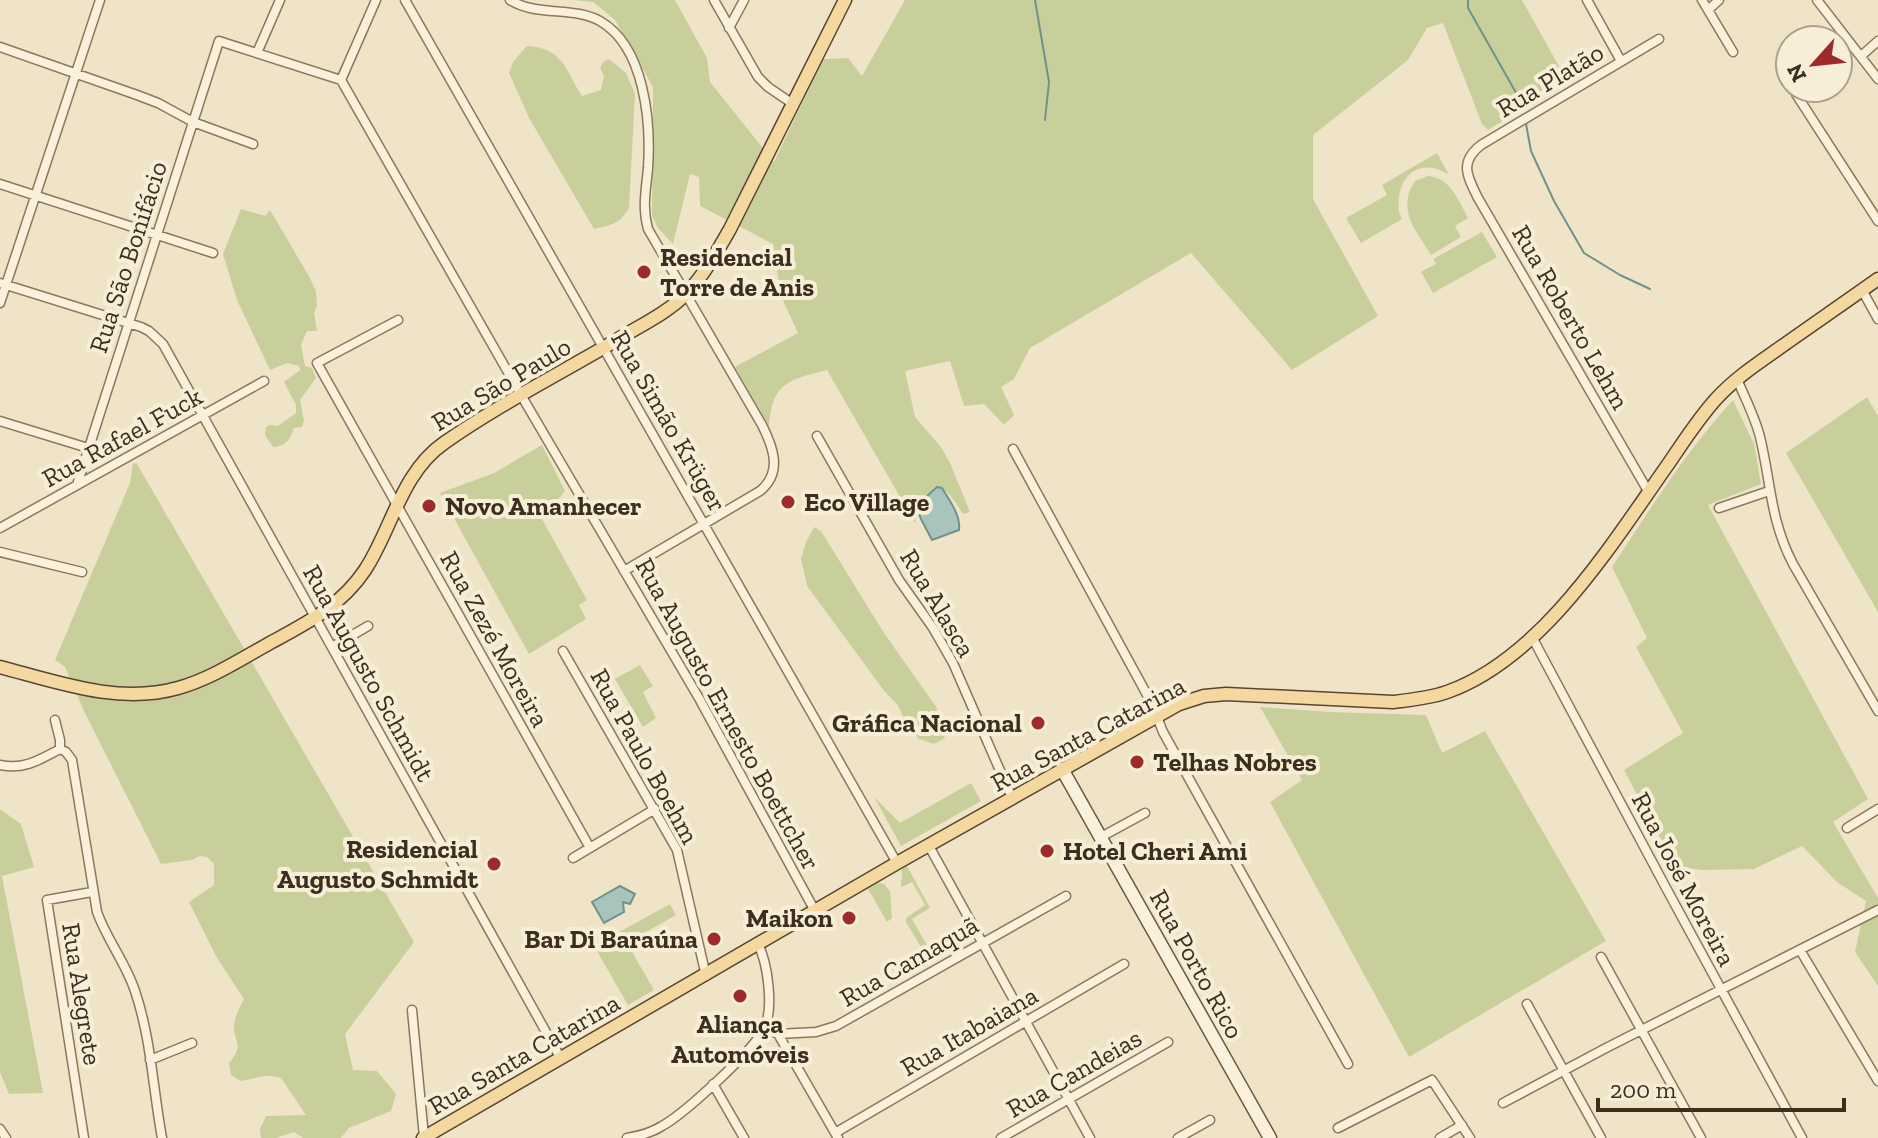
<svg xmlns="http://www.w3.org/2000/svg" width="1878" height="1138" font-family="'Zilla Slab',serif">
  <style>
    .green { fill: #c9cf9b }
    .water { fill: #a9c4bc; stroke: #6f938a; stroke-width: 2 }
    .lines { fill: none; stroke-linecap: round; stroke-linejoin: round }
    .stream { stroke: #6f938a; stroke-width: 2 }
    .minor-casing { stroke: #8d765c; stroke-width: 11 }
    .secondary-casing { stroke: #6f573f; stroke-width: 15 }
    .primary-casing { stroke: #5b4430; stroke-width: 15 }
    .minor { stroke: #faf1dc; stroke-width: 8 }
    .secondary { stroke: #faf1dc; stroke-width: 12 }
    .primary { stroke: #f3d9a0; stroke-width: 12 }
    .poi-dot { fill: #9e2a2b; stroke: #f7eed8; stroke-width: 3 }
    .labels { text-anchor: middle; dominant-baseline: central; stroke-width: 8; stroke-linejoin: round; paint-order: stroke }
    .street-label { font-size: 26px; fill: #3d2e20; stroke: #f7eed8 }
    .poi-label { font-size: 26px; font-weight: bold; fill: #3d2e20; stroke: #f7eed8; text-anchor: start }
  </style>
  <rect width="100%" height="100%" fill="#f0e4c8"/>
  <path class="green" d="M573 0H675L707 58 710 82 774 162 823 59 848 58 862 76 905 0H1522L1565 77 1563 84 1488 130 1482 124 1443 23 1427 28 1408 60 1313 135V199L1378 316 1292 370 1191 253 1030 348 1014 379 1001 387 1014 415 1004 425 984 404 964 406 950 361 905 371 915 417 941 447 950 463 970 512 963 514C956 504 950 490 937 487 920 501 921 502 915 523L827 370C789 380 772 382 769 426L735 367 798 333 781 296 773 244 700 206 699 177 690 174 673 244 658 228 652 216 653 87 615 20 593 2Z
    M527 46C563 48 565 69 582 96L601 90 604 76 600 68 603 62 609 59 626 73 635 94 629 208C621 223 610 226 594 229L529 118 509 73 513 62Z
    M1437 153 1449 175C1425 158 1400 171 1399 200 1398 208 1398 212 1402 219L1361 243 1346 218 1387 195 1382 185Z
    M1428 176C1450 177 1459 201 1468 218L1455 226 1461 237 1431 255C1416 230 1396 210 1415 181Z
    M241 209 265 216 270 210 310 278 316 292 317 305 314 313 317 331H307L301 345 305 366 312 368 316 378 300 400 304 421 302 427 294 428C290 440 286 446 273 447L265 435 266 427 270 425 278 426 296 413V405L284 382 300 370 299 366 287 363 270 370 237 300 223 254Z
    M1482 232 1497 257 1433 293 1421 272 1436 264 1433 259Z
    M1867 397 1878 416V612L1786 453Z
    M1733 400 1754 444 1761 484 1708 505 1868 799 1833 822 1878 898V986L1855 952 1866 901 1837 882 1802 846 1754 869 1701 870 1675 866 1624 770 1683 733 1636 647 1647 638 1612 567C1650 509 1686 451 1733 400Z
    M542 445 565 491 542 519 587 600 579 605 586 619 529 654 440 493 494 473Z
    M133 463 137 464 414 942 345 1034 353 1070 377 1071 396 1094 391 1111 349 1128 341 1138H303L294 1132 276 1138H261L260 1129 266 1116 306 1115 281 1078C263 1073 257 1079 240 1081L231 1075 229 1063C246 1043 233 1043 234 1025 235 1015 240 1007 244 999L217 958 189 902 214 885V864L207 857 200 856 192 860 161 864 84 711 65 667 55 660 130 483Z
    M814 527 821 531 884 633 937 708 935 720 945 738 934 744 919 739 907 724 897 704 885 692 807 586 801 559 806 542Z
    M640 665 653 686 643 692 656 718 643 727 615 679Z
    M1260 707 1330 712 1426 715 1442 753 1485 731 1606 941 1409 1057 1270 802 1302 780Z
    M971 783 981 801 901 846 874 797 900 823Z
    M0 809 21 824 34 867 2 876 43 1093 9 1094 0 1072Z
    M907 866 930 908 912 919 934 958 910 972 906 965 921 957 924 952 906 922V918L925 905 912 882 901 887 902 869Z
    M878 883 884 884 890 891 892 918 887 922 868 889Z
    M670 904 676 915 627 943 654 990 628 1005 594 946Z"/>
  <path class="water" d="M937 487 942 488C949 500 961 515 959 530L932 540C918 511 909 511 937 487Z
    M620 886 635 894 630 904 623 902 624 912 604 923 592 902Z"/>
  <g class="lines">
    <path class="stream" d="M1035 0 1049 82 1045 120
      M1468 0V8L1519 98
      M1526 124 1531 151 1554 201 1584 253 1620 275 1650 289"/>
    <g class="minor-casing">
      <path id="minor" d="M405 0 897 863
        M510 0C537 17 573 6 600 21 645 47 651 122 648 168 646 190 642 207 648 229L762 425C773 447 783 472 760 491L624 571
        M714 0 758 77 768 87 793 104
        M1587 0 1621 61
        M1702 0 1733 52
        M1817 0 1878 79
        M1708 10 1719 0
        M729 28 744 0
        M0 47 137 95 158 103 193 122 253 144
        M257 53 280 0
        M1861 56 1878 41
        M341 80 521 395 700 700 815 911
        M341 80 376 0
        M1796 94 1878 221
        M0 184 213 253
        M0 283 141 327 149 331 163 344 561 1059
        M1862 290 1878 319
        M0 303 100 0
        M398 320 317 363 590 848
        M1737 379C1745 398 1755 417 1760 437 1771 482 1770 520 1793 564L1878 711
        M0 421 88 448
        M817 436 899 580 933 628 953 663 1012 798
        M1013 449 1151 702 1163 732 1348 1064
        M77 485 219 41 341 80
        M1648 491 1478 198C1467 176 1459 162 1481 145L1659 39
        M1719 508 1769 491
        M0 528 264 381
        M0 552 82 572
        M1532 637 1665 886 1802 1138
        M332 647 368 626
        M563 651 677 850 706 976
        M55 720 60 740V749
        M60 749 66 752 72 760 97 912C107 940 126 963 135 991 151 1038 153 1089 162 1138
        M0 765C24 770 39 760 60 749
        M1847 828 1878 809
        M1101 837 1145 813
        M929 846 1090 1138
        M573 858 655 809
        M1800 950 1878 1081
        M1601 957 1701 1138
        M1527 1004 1601 1138
        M412 1010 424 1137
        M765 1028 778 1034 816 1032 836 1026 1066 896
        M778 1034 838 1138
        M150 1060 192 1043
        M713 1084 744 1138
        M1503 1103 1606 1048 1878 910
        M1338 1128 1432 1080 1470 1138
        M0 1129 6 1138
        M835 1133 1124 964
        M84 1138 47 900 92 892
        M627 1138C639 1136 651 1133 662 1126 684 1114 753 1051 764 1029 774 1009 768 964 758 944
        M1001 1138 1168 1042
        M1178 1138 1210 1120
        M1440 1138 1462 1125"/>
    </g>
    <g class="secondary-casing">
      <path id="secondary" d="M1062 769 1270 1138"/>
    </g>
    <g class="primary-casing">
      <path id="primary" d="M0 667C57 682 119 705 178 688 211 679 241 659 270 643 307 623 341 606 365 570 392 529 401 473 444 443 498 405 559 374 615 341 639 326 666 314 686 294 704 275 717 252 730 229L845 0
        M423 1138 897 863 1179 704 1204 696 1226 694 1393 702C1411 700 1430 698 1447 692 1543 658 1613 542 1669 463 1684 441 1698 419 1716 399 1737 376 1763 360 1788 342 1818 321 1848 300 1878 279"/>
    </g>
    <use href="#minor" class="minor"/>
    <use href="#secondary" class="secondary"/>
    <use href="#primary" class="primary"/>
  </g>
  <g class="poi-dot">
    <circle cx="644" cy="272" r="8"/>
    <circle cx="788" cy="502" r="8"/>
    <circle cx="429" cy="506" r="8"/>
    <circle cx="1038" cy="723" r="8"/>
    <circle cx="1137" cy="762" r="8"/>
    <circle cx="1047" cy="851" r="8"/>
    <circle cx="494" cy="864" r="8"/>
    <circle cx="849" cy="918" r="8"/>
    <circle cx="714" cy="939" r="8"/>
    <circle cx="740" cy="996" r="8"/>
  </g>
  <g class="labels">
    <g class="street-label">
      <text transform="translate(1550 80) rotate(-31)">Rua Platão</text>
      <text transform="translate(128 257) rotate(-72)">Rua São Bonifácio</text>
      <text transform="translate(1571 317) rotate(60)">Rua Roberto Lehm</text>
      <text transform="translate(501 384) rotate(-31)">Rua São Paulo</text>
      <text transform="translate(669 421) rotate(60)">Rua Simão Krüger</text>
      <text transform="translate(122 437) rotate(-29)">Rua Rafael Fuck</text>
      <text transform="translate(938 603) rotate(59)">Rua Alasca</text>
      <text transform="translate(495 639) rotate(61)">Rua Zezé Moreira</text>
      <text transform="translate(369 673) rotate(61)">Rua Augusto Schmidt</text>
      <text transform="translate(728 714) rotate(61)">Rua Augusto Ernesto Boettcher</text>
      <text transform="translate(1088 734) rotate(-28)">Rua Santa Catarina</text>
      <text transform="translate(645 756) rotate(61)">Rua Paulo Boehm</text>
      <text transform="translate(1684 879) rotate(62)">Rua José Moreira</text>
      <text transform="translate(909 961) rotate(-30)">Rua Camaquã</text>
      <text transform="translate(1197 964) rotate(61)">Rua Porto Rico</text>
      <text transform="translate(82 994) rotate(81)">Rua Alegrete</text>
      <text transform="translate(969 1031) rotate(-30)">Rua Itabaiana</text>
      <text transform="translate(524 1054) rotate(-30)">Rua Santa Catarina</text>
      <text transform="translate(1074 1073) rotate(-30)">Rua Candeias</text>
    </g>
    <g class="poi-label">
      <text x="660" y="257">Residencial<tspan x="660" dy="30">Torre de Anis</tspan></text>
      <text x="804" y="502">Eco Village</text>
      <text x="445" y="506">Novo Amanhecer</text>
      <text x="1022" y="723" text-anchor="end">Gráfica Nacional</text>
      <text x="1153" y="762">Telhas Nobres</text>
      <text x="478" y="849" text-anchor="end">Residencial<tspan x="478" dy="30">Augusto Schmidt</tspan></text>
      <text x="1063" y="851">Hotel Cheri Ami</text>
      <text x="833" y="918" text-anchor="end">Maikon</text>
      <text x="698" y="939" text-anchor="end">Bar Di Baraúna</text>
      <text x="740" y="1024" text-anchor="middle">Aliança<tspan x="740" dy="30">Automóveis</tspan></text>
    </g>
  </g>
  <g transform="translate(1814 64) rotate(243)"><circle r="38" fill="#f7eed8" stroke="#ada18e" stroke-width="2"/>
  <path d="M0-6L14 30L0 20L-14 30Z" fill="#9e2a2b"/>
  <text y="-12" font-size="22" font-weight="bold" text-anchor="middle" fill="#3d2e20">N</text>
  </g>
  <path d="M1598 1098v12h246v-12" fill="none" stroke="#3d2e20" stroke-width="4"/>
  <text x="1610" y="1098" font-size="24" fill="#3d2e20" stroke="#f7eed8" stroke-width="6" paint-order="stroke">200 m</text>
</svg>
